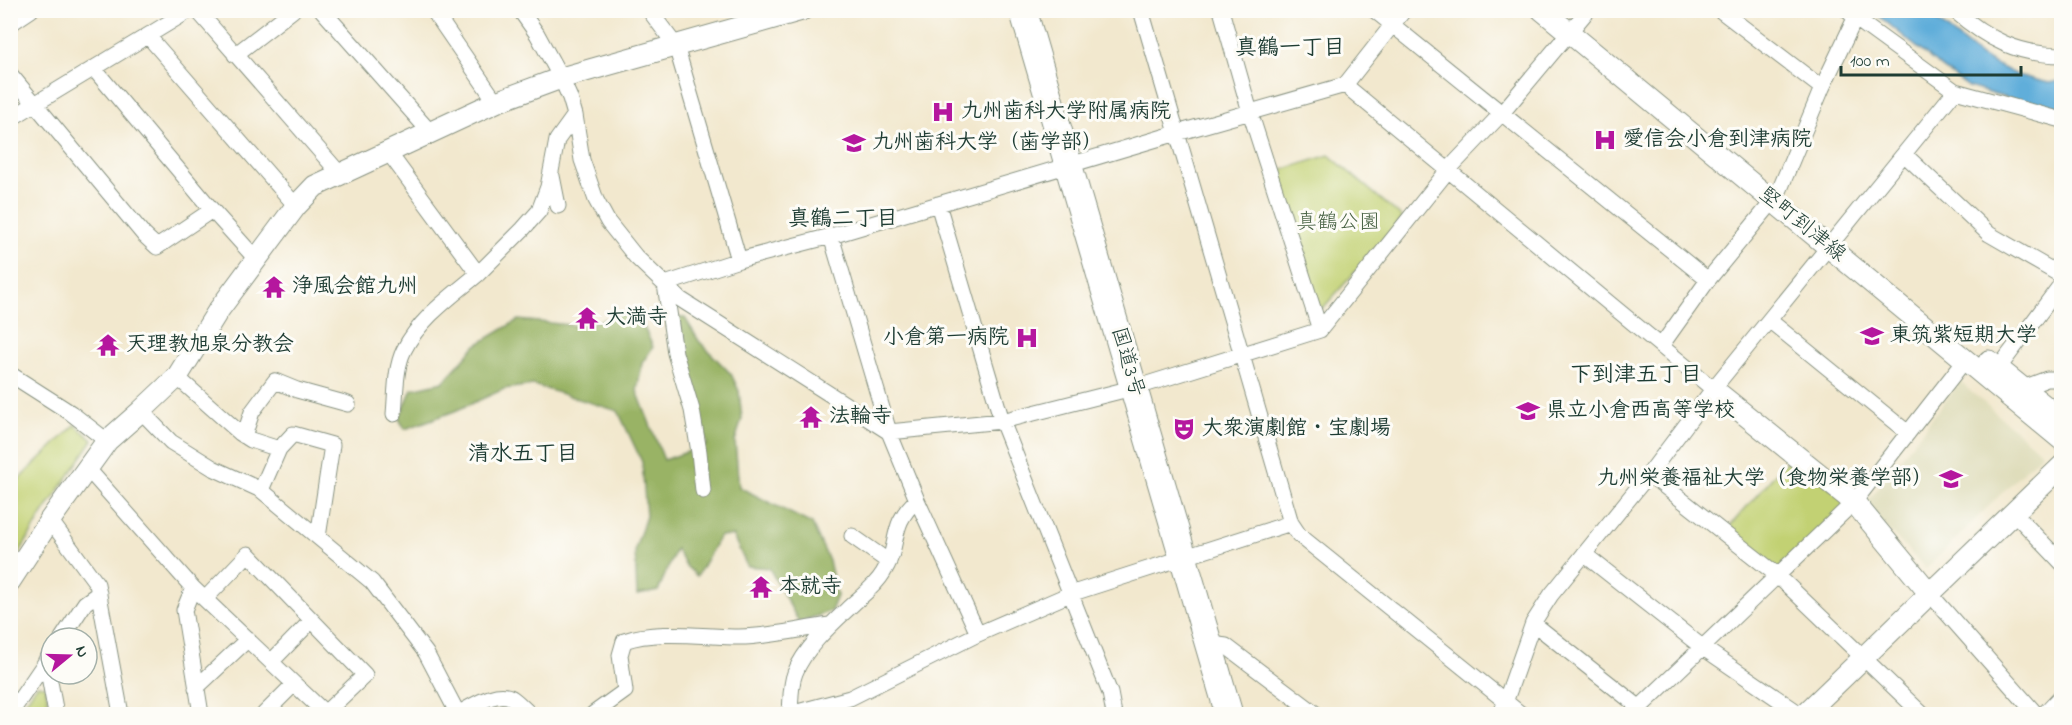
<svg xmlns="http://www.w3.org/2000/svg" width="2072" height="725" font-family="'Indie Flower','Klee One',sans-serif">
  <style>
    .built { fill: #dfddbb }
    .green { fill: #c2d173; stroke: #708754; stroke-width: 1.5 }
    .forest { fill: #99b365; stroke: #5c784c; stroke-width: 1.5 }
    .water { fill: #61aeda; stroke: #407687; stroke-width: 1.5 }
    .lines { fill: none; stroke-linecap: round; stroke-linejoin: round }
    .street-casing { stroke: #889281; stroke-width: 17 }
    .secondary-casing { stroke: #889281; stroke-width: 23 }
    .highway-casing { stroke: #889281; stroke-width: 29 }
    .street { stroke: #fff; stroke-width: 15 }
    .secondary { stroke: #fff; stroke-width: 21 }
    .highway { stroke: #fff; stroke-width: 27 }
    .labels { text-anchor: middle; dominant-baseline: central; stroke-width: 6; stroke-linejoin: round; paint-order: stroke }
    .poi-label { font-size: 21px; font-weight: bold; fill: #1f3d34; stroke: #fdfcf7; text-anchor: start }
    .park-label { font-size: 21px; fill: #486244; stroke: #fdfcf7 }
    .street-label { font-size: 21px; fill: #1f3d34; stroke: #fdfcf7 }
    .neighbourhood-label { font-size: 22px; font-weight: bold; fill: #1f3d34; stroke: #fdfcf7 }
  </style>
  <rect width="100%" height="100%" fill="#fdfcf7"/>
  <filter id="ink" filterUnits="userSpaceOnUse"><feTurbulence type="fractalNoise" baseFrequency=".0167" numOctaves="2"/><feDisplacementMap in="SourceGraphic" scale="12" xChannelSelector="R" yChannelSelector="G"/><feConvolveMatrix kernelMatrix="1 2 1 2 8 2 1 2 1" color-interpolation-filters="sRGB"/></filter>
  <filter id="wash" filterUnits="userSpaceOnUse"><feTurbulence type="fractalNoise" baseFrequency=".008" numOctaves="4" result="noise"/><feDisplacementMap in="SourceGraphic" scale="24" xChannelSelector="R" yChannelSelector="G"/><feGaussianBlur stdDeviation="1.35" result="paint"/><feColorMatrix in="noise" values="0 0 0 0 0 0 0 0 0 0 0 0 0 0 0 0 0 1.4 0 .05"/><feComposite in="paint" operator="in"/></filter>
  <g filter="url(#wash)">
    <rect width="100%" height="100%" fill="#f2e8ce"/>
    <path class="built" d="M1960 382 2042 453 1926 569 1865 505Z"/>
    <path class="green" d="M1329 155 1403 218 1323 308 1315 306 1276 172Z
      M75 425 93 440 42 515 11 567V473L18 480Z
      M1791 456 1850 503 1772 576 1723 534Z
      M37 685 45 686 51 714H17Z"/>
    <path class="forest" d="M636 310 653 347 642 363 637 391 664 460 707 445 675 318H685L699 341 731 374 739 391 742 419 735 441 739 487 812 524 829 561 837 596 831 611 799 622 769 568 747 566 733 536H720L697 576 687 567 676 549 658 591 637 595 635 549 646 516 642 462 618 411 533 385 504 389 455 411 405 429 399 419 412 389 443 382 476 345 518 320 581 326Z"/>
    <path class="water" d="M1873 11H1925L1982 57 2017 75 2049 83 2061 81V110H2048L1969 87 1942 68Z"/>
  </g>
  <g filter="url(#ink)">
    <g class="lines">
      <g class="street-casing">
        <path id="street" d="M197 10 340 174
          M322 10 430 132
          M433 10 496 102
          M520 10 537 34 561 78 570 98 575 115 582 160 596 200 608 222 636 257 680 299 889 432 1002 421 1144 385 1320 330 1449 169 1502 113 1588 10
          M649 10 676 46 739 260
          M1141 10 1291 523 1299 535 1521 714
          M1221 10 1250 112 1320 330
          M1374 10 1708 280
          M1720 10 1822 88
          M1847 10 1856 19 1955 91 2062 120
          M1954 10C1987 39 2018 55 2062 55
          M10 24 31 10
          M148 36 296 206
          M235 55 293 10
          M95 70 212 210 256 259
          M10 74 144 235 157 247 212 210
          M1345 85 1713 389
          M10 119 190 10
          M389 153 478 274C452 296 420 318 404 350 395 368 396 393 394 414
          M1904 154 1989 234 2062 276
          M552 176 558 206
          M938 204 1002 421 1110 693 1114 714
          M831 236 889 432 917 500 978 634
          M478 274 523 229 539 211 548 187 557 140 575 115
          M665 284 739 260 831 236 1177 133 1345 85 1404 10
          M665 284 675 353 692 410 699 452 703 491
          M1769 320 1908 433
          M1661 346 1708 280 1773 201 1780 189 1822 88 1859 10
          M1998 369 2062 283
          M10 374 71 413 107 441
          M177 377 240 433 251 440 279 449
          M2023 388 2047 379H2062
          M141 411 171 442 213 468 261 490 372 582 426 653 458 714
          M244 436 252 412 275 381 297 390 348 404
          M87 468 193 588 326 714
          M1649 474 1777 575 1922 714
          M261 490 279 449 293 434 332 445 318 537
          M2014 513 2062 563
          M50 520 97 584 121 714
          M852 536 889 562
          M1584 554 1702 647 1800 714
          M193 588 184 610 201 714
          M1930 594 2036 714
          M205 599 248 554 365 675 325 713
          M1533 623 1640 708
          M62 638 85 603 99 593
          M1210 648 1219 645 1226 646 1316 714
          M46 660 56 714
          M271 662 312 620
          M196 688 248 639
          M10 714 51 654
          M264 714 294 684
          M457 714C472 707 496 689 512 698 518 702 524 709 530 714
          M593 714 625 691 620 655 624 641C657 629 704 637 739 637 769 637 800 629 830 625
          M790 714 850 698 978 634 1070 594 1291 523
          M790 714C791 702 790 685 795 673 805 647 834 622 854 603 864 594 876 585 883 573 901 545 888 525 917 500
          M1501 714 1533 623 1551 595 1649 474 1713 389 1955 91
          M1633 714 1854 502 1965 360
          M2044 714 2062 695"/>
      </g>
      <g class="secondary-casing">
        <path id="secondary" d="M1542 10 2062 440
          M1989 361 2062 420
          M1713 389 1854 502 1930 594
          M10 581 50 520 107 441 141 411 177 377 218 311 296 206 315 186 496 102 561 78 802 10
          M1805 714 2062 466"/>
      </g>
      <g class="highway-casing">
        <path id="highway" d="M1023 10 1229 714"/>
      </g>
      <use href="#street" class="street"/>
      <use href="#secondary" class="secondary"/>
      <use href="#highway" class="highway"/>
    </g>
  </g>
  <defs>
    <g id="hospital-bare" transform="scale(1.8)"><path d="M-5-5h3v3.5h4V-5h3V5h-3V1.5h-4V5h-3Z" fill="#b5179e" stroke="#fdfcf7" stroke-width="2.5" paint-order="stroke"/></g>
    <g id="university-bare" transform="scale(1.8)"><path d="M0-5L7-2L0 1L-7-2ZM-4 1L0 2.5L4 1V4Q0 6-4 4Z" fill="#b5179e" stroke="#fdfcf7" stroke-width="2.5" paint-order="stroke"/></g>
    <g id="temple-bare" transform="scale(1.8)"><path d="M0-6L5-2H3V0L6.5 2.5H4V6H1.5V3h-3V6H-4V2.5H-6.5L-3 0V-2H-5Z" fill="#b5179e" stroke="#fdfcf7" stroke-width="2.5" paint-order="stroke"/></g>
    <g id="school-bare" transform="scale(1.8)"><path d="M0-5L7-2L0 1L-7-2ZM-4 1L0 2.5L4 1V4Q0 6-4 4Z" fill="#b5179e" stroke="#fdfcf7" stroke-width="2.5" paint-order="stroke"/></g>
    <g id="theatre-bare" transform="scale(1.8)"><path d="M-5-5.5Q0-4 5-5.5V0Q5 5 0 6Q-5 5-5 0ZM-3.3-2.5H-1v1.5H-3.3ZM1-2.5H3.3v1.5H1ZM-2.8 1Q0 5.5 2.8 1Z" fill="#b5179e" stroke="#fdfcf7" stroke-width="2.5" paint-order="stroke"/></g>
  </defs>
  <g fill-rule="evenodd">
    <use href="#hospital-bare" x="943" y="112"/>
    <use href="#hospital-bare" x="1605" y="140"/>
    <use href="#university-bare" x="854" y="143"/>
    <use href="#temple-bare" x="274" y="287"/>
    <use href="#temple-bare" x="587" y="318"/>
    <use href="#university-bare" x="1872" y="336"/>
    <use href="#hospital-bare" x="1027" y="338"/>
    <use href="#temple-bare" x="108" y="345"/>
    <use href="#school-bare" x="1528" y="411"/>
    <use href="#temple-bare" x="811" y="417"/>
    <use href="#theatre-bare" x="1184" y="429"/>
    <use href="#university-bare" x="1951" y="479"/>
    <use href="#temple-bare" x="761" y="587"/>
  </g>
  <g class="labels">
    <g class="poi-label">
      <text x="961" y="112">九州歯科大学附属病院</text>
      <text x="1623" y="140">愛信会小倉到津病院</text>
      <text x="872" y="143">九州歯科大学（歯学部）</text>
      <text x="292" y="287">浄風会館九州</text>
      <text x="605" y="318">大満寺</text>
      <text x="1890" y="336">東筑紫短期大学</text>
      <text x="1009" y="338" text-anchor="end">小倉第一病院</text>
      <text x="126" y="345">天理教旭泉分教会</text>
      <text x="1546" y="411">県立小倉西高等学校</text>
      <text x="829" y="417">法輪寺</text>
      <text x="1202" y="429">大衆演劇館・宝劇場</text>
      <text x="1933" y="479" text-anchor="end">九州栄養福祉大学（食物栄養学部）</text>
      <text x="779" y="587">本就寺</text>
    </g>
    <g class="park-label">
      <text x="1338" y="223">真鶴公園</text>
    </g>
    <g class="street-label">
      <text transform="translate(1802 225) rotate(39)">堅町到津線</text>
      <text transform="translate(1127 362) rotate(74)">国道3号</text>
    </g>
    <g class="neighbourhood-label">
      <text x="1290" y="49">真鶴一丁目</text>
      <text x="843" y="220">真鶴二丁目</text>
      <text x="1636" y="376">下到津五丁目</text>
      <text x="523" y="455">清水五丁目</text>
    </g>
  </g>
  <rect width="2072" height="725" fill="none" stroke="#fdfcf7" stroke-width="36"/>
  <g transform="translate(69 656) rotate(71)"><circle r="28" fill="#fdfcf7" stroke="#a4b0a9" stroke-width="1.5"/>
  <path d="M0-4.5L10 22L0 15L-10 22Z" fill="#b5179e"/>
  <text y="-9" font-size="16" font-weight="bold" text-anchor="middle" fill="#1f3d34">N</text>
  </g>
  <path d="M1841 66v9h180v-9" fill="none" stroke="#1f3d34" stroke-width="3"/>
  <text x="1850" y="66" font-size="18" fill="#1f3d34" stroke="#fdfcf7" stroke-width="4.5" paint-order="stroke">100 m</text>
</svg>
